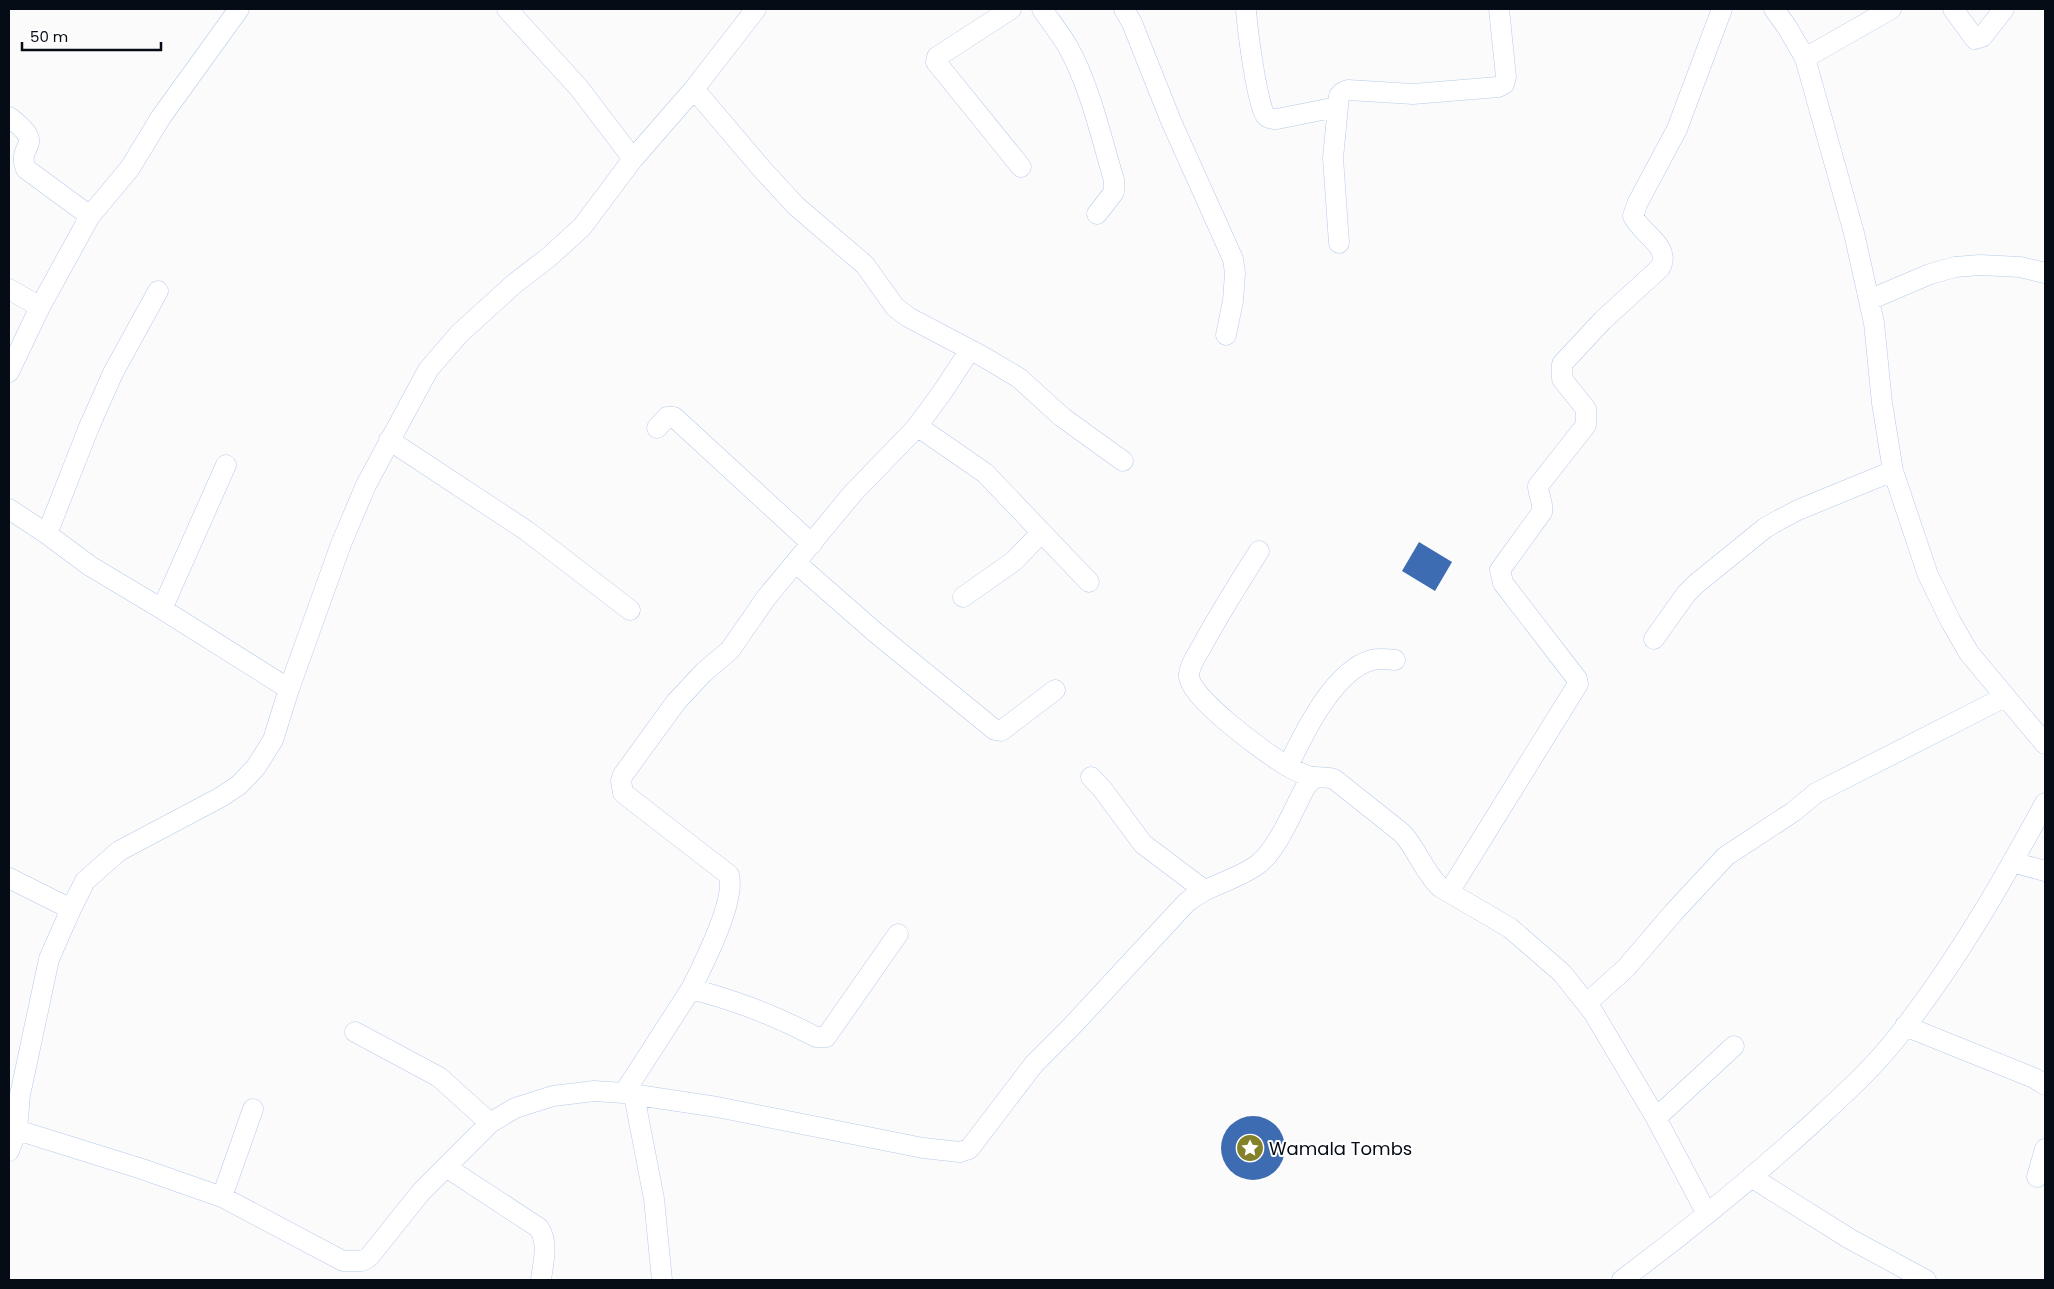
<svg xmlns="http://www.w3.org/2000/svg" width="2054" height="1289" font-family="Poppins,sans-serif">
  <style>
    .building { fill: #3e6cb3 }
    .lines { fill: none; stroke-linecap: round; stroke-linejoin: round }
    .minor-casing { stroke: #b6cbea; stroke-width: 21 }
    .minor { stroke: #fff; stroke-width: 20 }
    .labels { text-anchor: middle; dominant-baseline: central; stroke-width: 4; stroke-linejoin: round; paint-order: stroke }
    .poi-label { font-size: 18px; fill: #060c16; stroke: #fff; text-anchor: start }
  </style>
  <rect width="100%" height="100%" fill="#fbfbfb"/>
  <path class="building" d="M1419 542 1452 562 1435 591 1402 571Z
    M1221 1148a32 32 0 1 1 64 0a32 32 0 1 1-64 0Z"/>
  <g class="lines">
    <g class="minor-casing">
      <path id="minor" d="M507 9 579 88 633 159
        M1011 9 937 57 936 62 1021 167
        M1042 9C1050 21 1060 33 1068 47 1090 86 1101 137 1114 180V192L1097 214
        M1124 9 1132 23 1171 121 1233 259 1235 273 1233 301 1226 335
        M1246 9C1247 25 1257 107 1266 116 1269 119 1273 119 1277 119L1337 107
        M1774 9 1787 27 1805 58 1854 233 1874 323 1882 403 1893 471 1928 575 1951 622 1969 653 2045 744
        M1953 9 1975 39 1982 37 2004 9
        M1805 58 1891 9
        M694 89 761 168 796 206 865 265 895 307 908 317 982 356 1019 378 1062 417 1123 461
        M9 117C49 147 15 143 26 169L90 216
        M1339 243 1333 158 1339 96 1343 92 1348 90 1413 94 1498 87 1504 84 1506 77 1499 9
        M9 289 40 307
        M1869 300 1930 274 1955 267 1980 265 2020 267 2045 273
        M9 372 40 307 90 216 130 168 161 117 239 9
        M917 426 985 473 1089 582
        M657 428 667 417H674L812 544
        M389 440 527 531 630 610
        M9 509 47 534 90 566 162 609 289 689
        M47 534 89 427 113 373 158 291
        M1259 551C1239 583 1219 614 1202 646 1197 655 1190 664 1189 674 1185 695 1268 755 1287 766 1294 770 1307 777 1315 777 1322 778 1327 777 1334 779L1402 833C1417 849 1424 872 1440 887L1510 928 1562 973 1593 1012 1656 1118 1707 1214
        M796 563 876 633 995 730 1001 731 1055 690
        M963 597 1014 561 1042 532
        M162 609 226 465
        M1654 639 1686 594 1696 584 1765 528 1779 520 1798 510 1893 471
        M1288 766C1304 733 1334 670 1372 660 1379 658 1388 659 1395 660
        M1091 777 1103 790 1143 844 1204 890
        M2012 862 2045 871
        M9 878 71 909
        M1449 892 1578 684 1577 679 1503 583 1500 570 1542 512C1544 503 1538 495 1538 486L1586 425V409L1562 379V364L1603 320 1660 268C1672 246 1641 234 1633 216L1637 204 1677 129 1722 9
        M691 989C703 965 736 901 729 875L623 793 621 781 623 775 676 702 704 672 730 650 766 598 853 493 915 429 941 394 970 350
        M1587 1003 1626 968 1673 913 1726 856 1793 812 1816 793 2005 697
        M1905 1026 2034 1078 2045 1085
        M355 1032 439 1077 490 1123
        M624 1093 691 989C735 1000 776 1016 816 1037H826L898 934
        M634 1095 654 1199 662 1280
        M1656 1118 1734 1046
        M17 1130 142 1169 222 1197 343 1261H362L369 1257 421 1192 490 1123 515 1108 553 1096 594 1091 624 1093 717 1107 923 1148 960 1152 969 1149 973 1144 1034 1064 1072 1026 1186 903C1207 885 1235 881 1257 865 1277 851 1294 808 1306 786L1314 778
        M9 1151 17 1130 20 1095 49 959 71 909 85 881 119 851 221 797 239 785 256 767 273 740 289 689 341 544 366 485 428 370 459 334 514 284 549 257 582 227 633 159 694 89 756 9
        M446 1167 539 1228C549 1243 543 1263 541 1280
        M1751 1177 1850 1239 1926 1280
        M2037 1177 2045 1149
        M222 1197 253 1109
        M1622 1280C1689 1230 1754 1177 1815 1121 1843 1095 1871 1070 1895 1040 1953 967 2001 885 2045 803"/>
    </g>
    <use href="#minor" class="minor"/>
  </g>
  <defs>
    <g id="sight-disc" transform="scale(1.4375)"><circle r="9.5" fill="#83822b" stroke="#fff"/><path d="M0-6L1.8-2.2L6-1.7L2.9 1.2L3.7 5.4L0 3.3L-3.7 5.4L-2.9 1.2L-6-1.7L-1.8-2.2Z" fill="#fff"/></g>
  </defs>
  <g fill-rule="evenodd">
    <use href="#sight-disc" x="1250" y="1148"/>
  </g>
  <g class="labels">
    <g class="poi-label">
      <text x="1269" y="1148">Wamala Tombs</text>
    </g>
  </g>
  <rect width="2054" height="1289" fill="none" stroke="#060c16" stroke-width="20"/>
  <path d="M22 42v8h139v-8" fill="none" stroke="#060c16" stroke-width="2.5"/>
  <text x="30" y="42" font-size="15" fill="#060c16" stroke="#ffffff" stroke-width="4" paint-order="stroke">50 m</text>
</svg>
